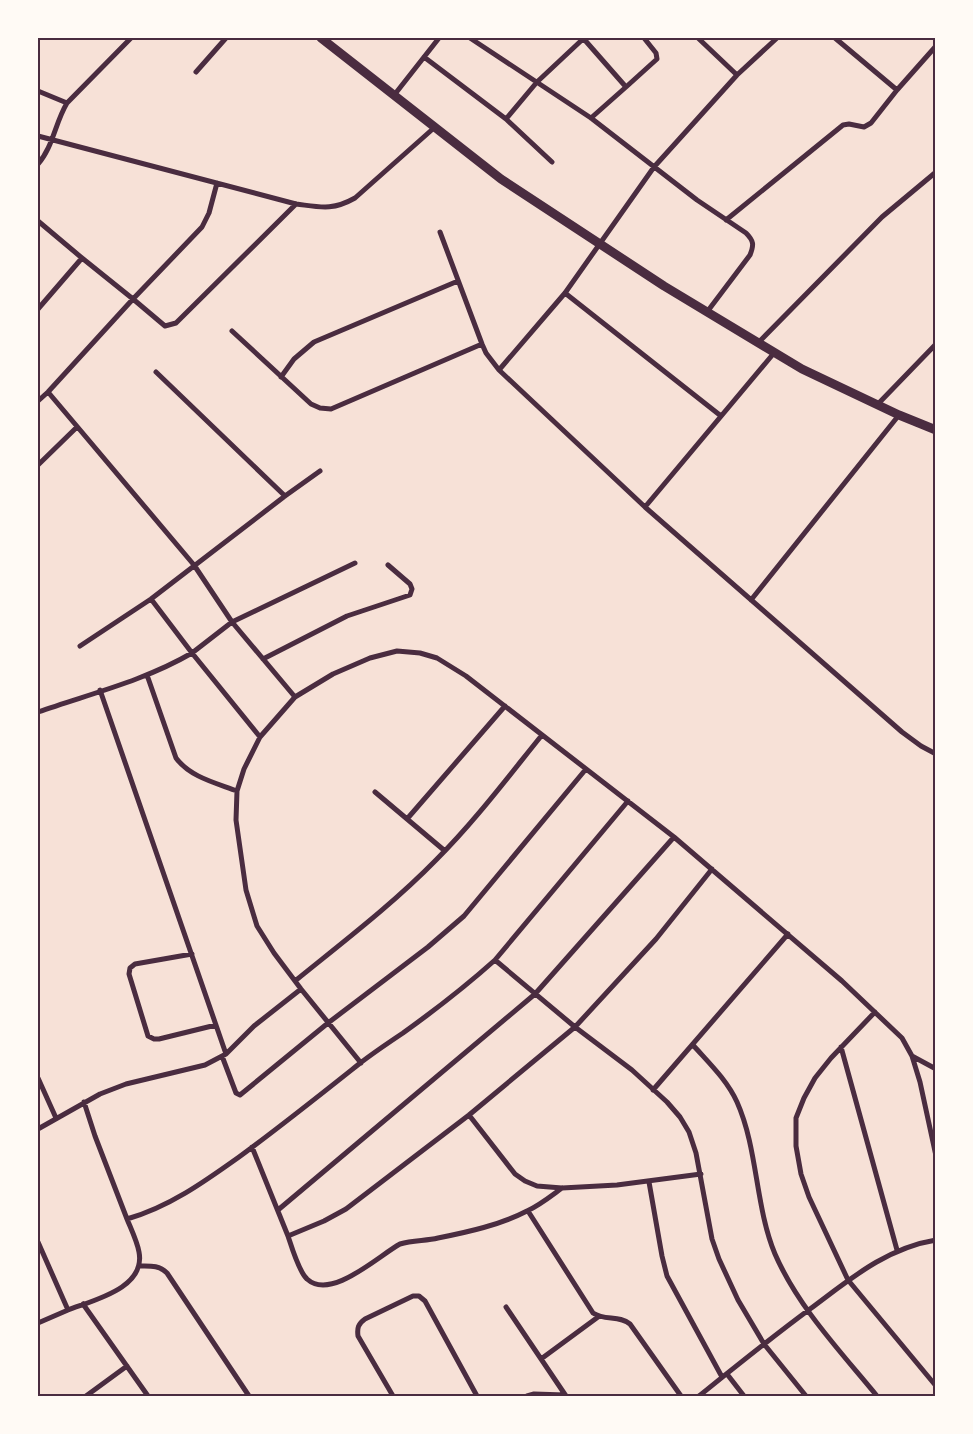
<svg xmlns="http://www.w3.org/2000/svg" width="973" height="1434" font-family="'DM Sans',sans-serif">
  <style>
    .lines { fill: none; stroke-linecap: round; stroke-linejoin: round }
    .minor { stroke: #4a2c40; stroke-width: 5 }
    .tertiary { stroke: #4a2c40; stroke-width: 9 }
    .neatline { fill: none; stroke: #4a2c40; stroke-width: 2 }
  </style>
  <rect width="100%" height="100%" fill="#f7e1d7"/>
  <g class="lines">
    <path class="minor" d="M470 38 591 118 697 200 746 233C754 241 754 245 750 255L707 312
      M583 38 626 87 591 118
      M698 38 737 75
      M777 38 737 75 654 167 565 293 499 370 645 507 902 732 921 746 936 754
      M835 38 897 90
      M424 57 506 119 537 82 584 38
      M196 72 226 38
      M626 87 657 59 656 53 644 38
      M38 91 67 103
      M395 94 439 38
      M506 119 552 162
      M38 136 296 204C320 207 332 211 355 198L435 127
      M38 164C53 147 55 123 67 103L131 38
      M726 220 843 125 849 124 864 127 871 123 897 90 936 46
      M38 221 82 258 38 309
      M440 232 482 344 486 353 499 370
      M82 258 133 299 202 227 209 213 217 183
      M565 293 721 416
      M232 331 311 404 320 408 331 409 482 344
      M758 343 882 217 936 172
      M156 372 285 496
      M281 377 294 359 314 342 458 281
      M48 392 194 565 232 622 295 697
      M38 401 48 392 133 299 165 326 176 323 296 204
      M877 405 936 344
      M38 465 77 427
      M645 507 774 353
      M151 599 192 653 232 622 355 563
      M751 600 899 415
      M80 646 151 599 285 496 320 471
      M263 659 347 616 410 595 412 589 410 584 388 565
      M147 675 176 758C190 777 216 783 237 791
      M100 690 226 1054
      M38 712C89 694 144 681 192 653L260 737
      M375 792 445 851
      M407 819 505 706
      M192 954 135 964 130 968 129 974 148 1036 154 1039H159L216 1025
      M495 960 575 1027 632 1070 667 1102 680 1117 689 1132 696 1153 712 1239 719 1259 738 1300 764 1344 806 1396
      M295 981C343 942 393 904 436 860 475 821 508 777 542 735
      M875 1012 831 1058 815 1078 804 1098 796 1118V1146L801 1174 809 1197 848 1280 936 1386
      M693 1045C709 1063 727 1080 737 1102 758 1149 755 1206 775 1254 798 1307 841 1352 877 1396
      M841 1047 897 1250
      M222 1056 236 1093 240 1095 328 1023 428 947 464 916 586 769
      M912 1056 936 1069
      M361 1063 301 989 274 953 257 926 246 890 236 820 237 791 244 769 260 737 295 697 333 674 370 658 397 651 420 653 437 658 466 676 674 837 842 981 902 1038 912 1056 920 1082 936 1156
      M38 1078 56 1118
      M653 1090 788 934
      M84 1102 95 1136 127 1219C169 1207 204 1182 239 1157 280 1127 320 1095 359 1064 373 1053 388 1043 403 1033 435 1010 466 986 495 960L628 801
      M469 1115 515 1174 525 1181 537 1186 562 1188 617 1185 701 1174
      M38 1129 100 1094 126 1084 205 1065 226 1054 254 1026 301 989
      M252 1147 288 1236
      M649 1182 662 1256 667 1276 722 1377
      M562 1188C551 1196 540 1205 527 1211 500 1225 468 1232 438 1238 426 1241 413 1240 400 1244 378 1256 331 1301 307 1279 299 1272 292 1248 288 1236L324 1221 346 1209 469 1115 575 1027 656 939 712 869
      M278 1210 535 994 674 837
      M528 1211 593 1313C605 1321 619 1315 630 1324L681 1396
      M38 1242 68 1310 38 1323
      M140 1266C150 1266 159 1265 167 1273L249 1396
      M83 1304 148 1396
      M506 1307 566 1396
      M68 1310C94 1300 146 1288 139 1252 137 1241 131 1229 127 1219
      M541 1359 598 1317
      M727 1374 744 1396
      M86 1396 127 1366
      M393 1396 358 1336C357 1328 358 1324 365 1319L413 1296H419L425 1301 477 1396
      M527 1396 534 1394 565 1395
      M699 1396C735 1367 772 1337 810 1309 849 1280 886 1248 936 1240"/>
    <path class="tertiary" d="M321 38 501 179 664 286 802 369 899 415 936 430"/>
  </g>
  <rect width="973" height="1434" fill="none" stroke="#fffaf5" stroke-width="78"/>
  <rect x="39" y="39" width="895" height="1356" class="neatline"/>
</svg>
